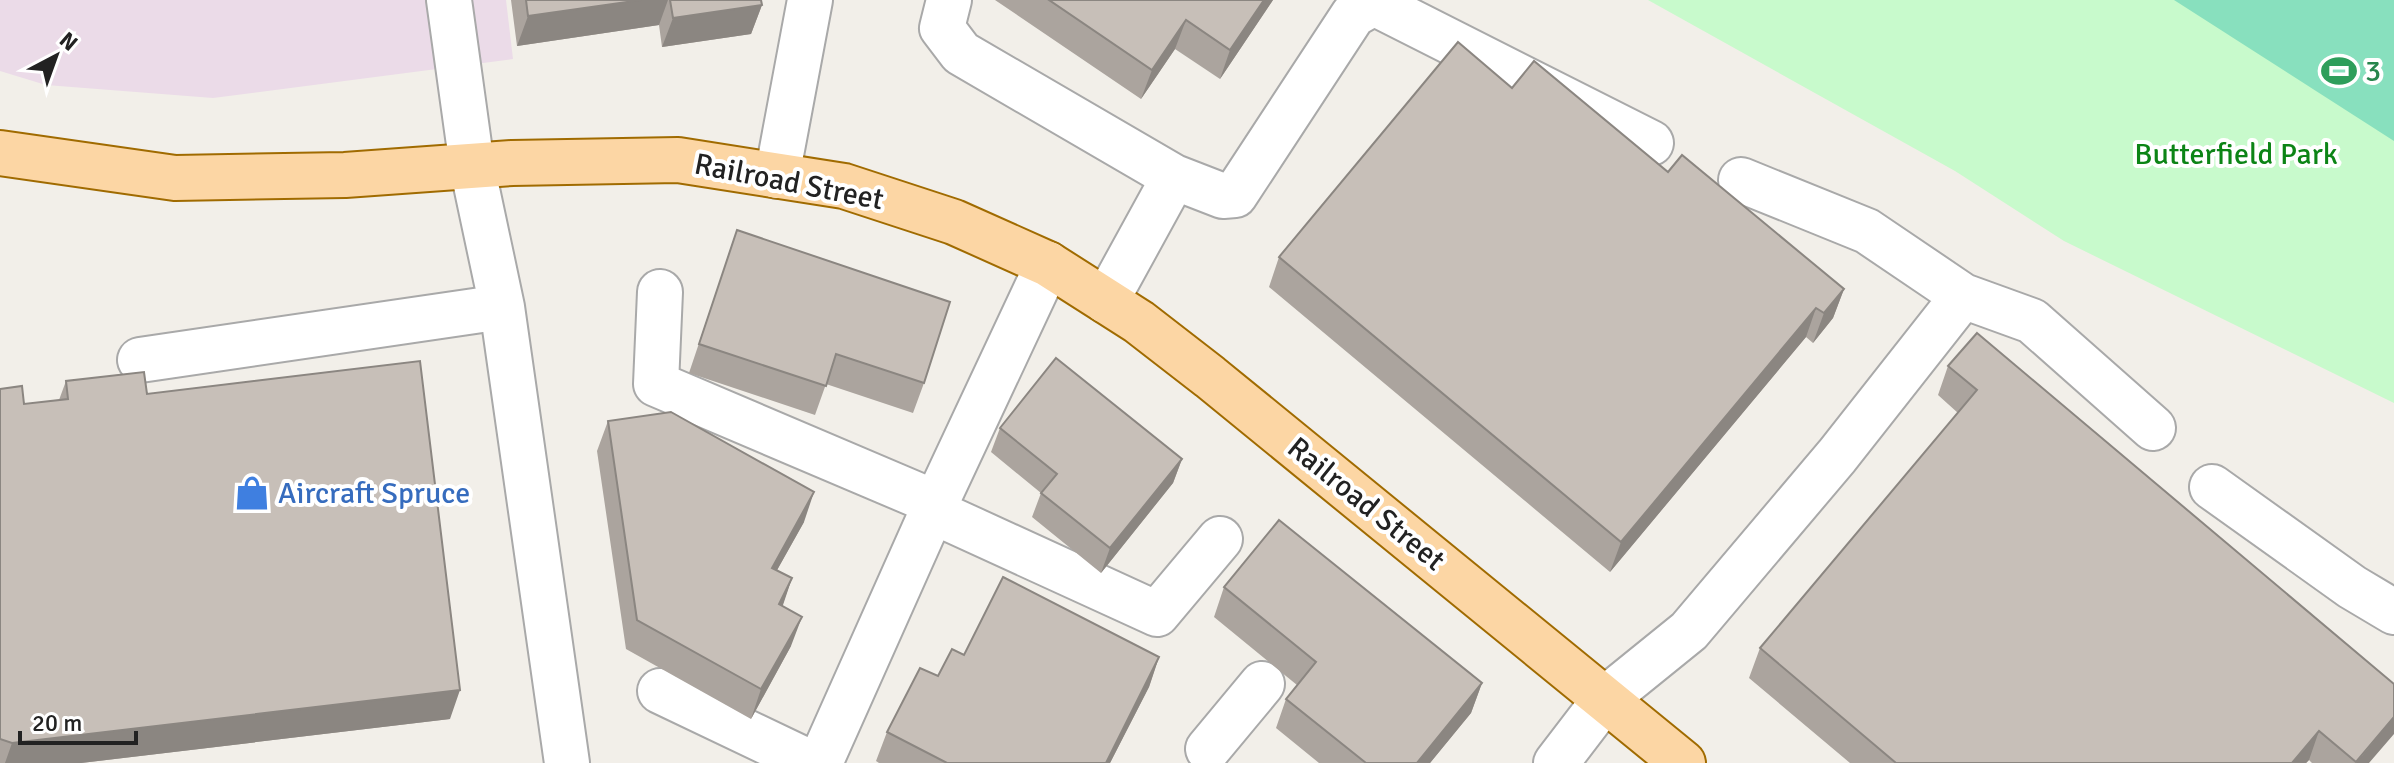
<svg xmlns="http://www.w3.org/2000/svg" width="2394" height="763" font-family="Signika,sans-serif">
  <style>
    .industrial { fill: #ebdbe8 }
    .park { fill: #c8facc }
    .pitch { fill: #88e0be }
    .lines { fill: none; stroke-linecap: round; stroke-linejoin: round }
    .minor-casing { stroke: #a9a9a9; stroke-width: 48 }
    .major-casing { stroke: #a06b00; stroke-width: 48 }
    .minor { stroke: #fff; stroke-width: 44 }
    .major { stroke: #fcd6a4; stroke-width: 44 }
    .wall { fill: #aba49e }
    .shaded-wall { fill: #8b8681 }
    .building { fill: #c7bfb8; stroke: #8b8681; stroke-width: 2 }
    .labels { text-anchor: middle; dominant-baseline: central; stroke-width: 8; stroke-linejoin: round; paint-order: stroke }
    .leisure-label { font-size: 30px; fill: #27864d; stroke: #fff; text-anchor: start }
    .park-label { font-size: 30px; fill: #0c8416; stroke: #fff }
    .street-label { font-size: 30px; fill: #222; stroke: #fff }
    .shop-label { font-size: 30px; fill: #366cbe; stroke: #fff; text-anchor: start }
  </style>
  <rect width="100%" height="100%" fill="#f2efe9"/>
  <path class="industrial" d="M0 0H506L513 59 213 98 46 85 0 71Z"/>
  <path class="park" d="M1648 0H2394V403L2064 241 1955 171Z"/>
  <path class="pitch" d="M2174 0H2394V141Z"/>
  <g class="lines">
    <g class="minor-casing">
      <path id="minor" d="M449 0 472 166 502 307 567 763
        M949 0 942 28 961 53 1174 177 1106 301
        M777 176 810 0
        M1174 177 1223 196 1235 195 1353 15 1374 3 1651 143
        M660 292 656 384 936 503
        M1963 296 2032 321 2153 428
        M140 360 502 307
        M2212 487 2352 587 2394 612
        M932 511 1157 614 1220 539
        M660 691 811 763
        M1208 749 1262 684
        M820 763 936 503 1048 264
        M1556 763 1605 699 1689 631 1837 456 1963 296 1867 231 1741 180"/>
    </g>
    <g class="major-casing">
      <path id="major" d="M0 153 175 178 345 175 512 163 678 160 844 186 954 222 1048 264 1139 322 1210 377 1683 763"/>
    </g>
    <use href="#minor" class="minor"/>
    <use href="#major" class="major"/>
  </g>
  <path class="wall" d="M511 0H761L762 5 751 34 662 47 659 25 517 46Z
    M995 0H1273L1220 79 1175 49 1141 99Z
    M1512 88 1668 172 1844 289 1833 318 1813 343 1806 337 1610 572 1269 287 1279 257Z
    M737 230 924 383 913 413 826 384 815 415 689 373Z
    M1977 333 2369 763H2312L2309 760 2306 763H1850L1749 678 1760 648 1958 413 1938 395 1948 366Z
    M66 381 147 394 450 719 81 763H0V389L24 404 59 400Z
    M608 421 804 522 777 570 792 578 782 606 791 646 751 719 626 649 597 451Z
    M1000 428 1182 459 1173 483 1101 573 1032 517 1041 493 991 452Z
    M1224 587 1482 683 1471 713 1430 763H1319L1276 728 1286 699 1297 685 1214 617Z
    M964 655 1159 657 1149 687 1110 763H879L876 761 887 732 938 676Z"/>
  <path class="shaded-wall" d="M641 0H668L659 25 517 46 528 16Z
    M1264 0H1273L1220 79 1230 50Z
    M762 5 751 34 662 47 673 18Z
    M1186 20 1175 49 1141 99 1152 70Z
    M1844 289 1833 318 1813 343 1824 313Z
    M1816 308 1806 337 1610 572 1621 542Z
    M1182 459 1173 483 1101 573 1110 548Z
    M814 492 804 522 762 597 772 568Z
    M792 578 782 608 779 604Z
    M802 617 791 646 751 719 761 689Z
    M1159 657 1149 687 1110 763H1106Z
    M1482 683 1471 713 1430 763H1417Z
    M460 690 450 719 81 763H5L12 743Z
    M2394 717V734L2369 763H2356Z
    M2319 731 2309 760 2306 763H2292Z"/>
  <path class="building" d="M526 0H641L528 16Z
    M670 0H761L762 5 673 18Z
    M1049 0H1264L1230 50 1186 20 1152 70Z
    M1458 42 1512 88 1534 61 1668 172 1682 155 1844 289 1824 313 1816 308 1621 542 1279 257Z
    M737 230 950 302 924 383 836 354 826 386 699 344Z
    M1977 333 2394 684V717L2356 762 2319 731 2292 763H1896L1760 648 1977 390 1948 366Z
    M1056 358 1182 459 1110 548 1041 493 1057 474 1000 428Z
    M420 361 460 690 12 743 0 739V389L22 386 24 404 68 399 66 381 144 372 147 394Z
    M671 412 814 492 772 568 792 578 779 604 802 617 761 689 637 620 608 421Z
    M1279 520 1482 683 1417 763H1366L1286 699 1316 662 1224 587Z
    M1003 577 1159 657 1106 763H947L887 732 920 668 938 676 952 649 964 655Z"/>
  <defs>
    <g id="stadium-bare" transform="scale(2.76)"><path d="M0-5a6.5 5 0 1 0 0 10a6.5 5 0 1 0 0-10ZM-3.5-1.8h7v3.6h-7Z" fill="#2e9e5b" stroke="#fff" stroke-width="2.5" paint-order="stroke"/></g>
    <g id="shop-bare" transform="scale(2.76)"><path d="M-5-2.5h2.3a2.7 3.5 0 0 1 5.4 0H5L5.5 6h-11ZM-1.5-2.5h3a1.5 2.3 0 0 0-3 0Z" fill="#3f7fe0" stroke="#fff" stroke-width="2.5" paint-order="stroke"/></g>
  </defs>
  <g fill-rule="evenodd">
    <use href="#stadium-bare" x="2339" y="71"/>
    <use href="#shop-bare" x="252" y="493"/>
  </g>
  <g class="labels">
    <g class="leisure-label">
      <text x="2365" y="71">3</text>
    </g>
    <g class="park-label">
      <text x="2236" y="154">Butterfield Park</text>
    </g>
    <g class="street-label">
      <text transform="translate(789 182) rotate(11)">Railroad Street</text>
      <text transform="translate(1366 504) rotate(39)">Railroad Street</text>
    </g>
    <g class="shop-label">
      <text x="278" y="493">Aircraft Spruce</text>
    </g>
  </g>
  <g transform="translate(56 56) rotate(41)" stroke="#ffffff" stroke-width="6" paint-order="stroke">
  <path d="M0-6L14 30L0 20L-14 30Z" fill="#222222"/>
  <text y="-12" font-size="22" font-weight="bold" text-anchor="middle" fill="#222222">N</text>
  </g>
  <path d="M20 731v12h116v-12" fill="none" stroke="#222222" stroke-width="4"/>
  <text x="32" y="731" font-size="24" fill="#222222" stroke="#ffffff" stroke-width="6" paint-order="stroke">20 m</text>
</svg>
